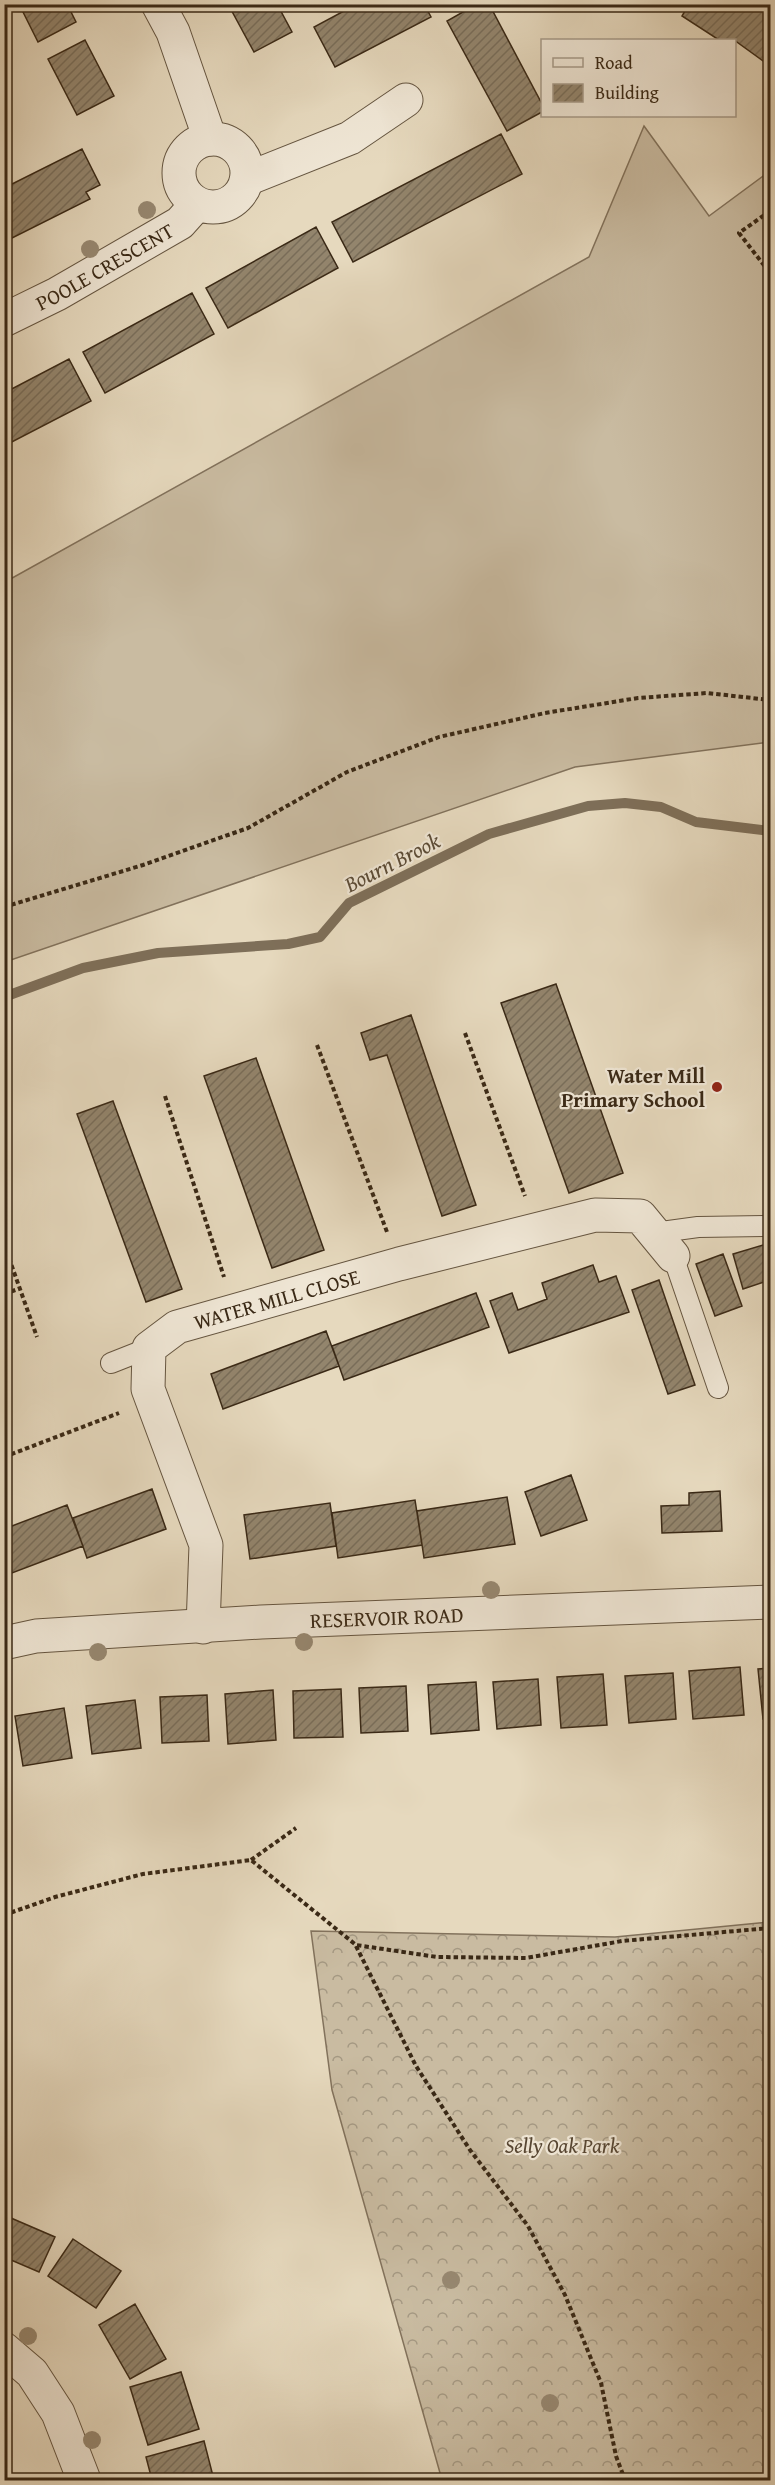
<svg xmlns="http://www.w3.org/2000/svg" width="775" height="2485" font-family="'Gentium Book Plus',serif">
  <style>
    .grass { fill: #c9bba1; stroke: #82725c; stroke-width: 1.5 }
    .forest { fill: url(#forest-crowns); stroke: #82725c; stroke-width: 1.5 }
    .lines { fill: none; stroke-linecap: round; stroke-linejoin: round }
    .stream { stroke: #7e6f59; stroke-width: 10 }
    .building { fill: url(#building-hatch); stroke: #3a2916; stroke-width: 1.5 }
    .lane-casing { stroke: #655540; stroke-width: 22 }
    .street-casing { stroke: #655540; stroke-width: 35 }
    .path { stroke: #3a2916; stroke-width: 4; stroke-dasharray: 4.5 3; stroke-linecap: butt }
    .lane { stroke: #efe6d5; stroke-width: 20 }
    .street { stroke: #efe6d5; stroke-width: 33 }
    .tree { fill: #978871 }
    .poi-dot { fill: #8f2418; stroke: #efe6d5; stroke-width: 2 }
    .labels { text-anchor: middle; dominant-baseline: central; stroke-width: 4.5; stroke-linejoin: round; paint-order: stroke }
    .street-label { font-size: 21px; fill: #3a2916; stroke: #efe6d5 }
    .poi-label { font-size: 21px; font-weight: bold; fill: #3a2916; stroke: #efe6d5; text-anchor: end }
    .park-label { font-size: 21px; font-style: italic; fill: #574632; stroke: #efe6d5 }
    .water-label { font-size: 22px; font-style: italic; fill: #5c4c37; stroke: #efe6d5 }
  </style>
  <defs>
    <pattern id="forest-crowns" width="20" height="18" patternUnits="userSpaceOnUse" patternTransform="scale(1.5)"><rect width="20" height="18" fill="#c9bba1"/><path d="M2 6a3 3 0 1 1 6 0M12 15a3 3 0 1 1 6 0" fill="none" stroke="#a49882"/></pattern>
    <pattern id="building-hatch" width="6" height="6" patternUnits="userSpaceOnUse" patternTransform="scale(1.5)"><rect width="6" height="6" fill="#93856d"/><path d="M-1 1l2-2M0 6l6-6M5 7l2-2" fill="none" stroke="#796d59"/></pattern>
  </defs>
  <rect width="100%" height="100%" fill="#e6d9be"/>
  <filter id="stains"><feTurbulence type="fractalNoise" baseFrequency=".00333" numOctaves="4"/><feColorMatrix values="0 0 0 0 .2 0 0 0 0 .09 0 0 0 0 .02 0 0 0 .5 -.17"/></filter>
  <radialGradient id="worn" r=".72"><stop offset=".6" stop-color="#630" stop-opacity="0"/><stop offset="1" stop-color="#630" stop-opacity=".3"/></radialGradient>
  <path class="grass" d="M644 126 709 216 770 171V742L575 767 5 962V582L589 257Z"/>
  <path class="forest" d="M770 1922V2480H442L332 2090 311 1931 615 1937Z"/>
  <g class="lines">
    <path class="stream" d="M4 997 83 968 158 953 288 944 320 937 349 903 489 834 588 806 625 803 661 807 696 822 770 831"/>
  </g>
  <path class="building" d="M19 4H67L76 22 38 42Z
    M228 4H277L292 32 254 52Z
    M357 4H424L431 17 335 67 314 27Z
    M477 4H489L542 104V112L507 131 447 21Z
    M689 4H770V66L734 40H719L682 16Z
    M85 40 114 96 77 115 48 59Z
    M501 134 522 174 353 262 332 222Z
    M82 149 100 185 86 192 90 199 4 242V188Z
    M316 227 338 268 228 328 206 288Z
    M192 293 214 334 105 393 83 352Z
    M69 359 91 401 4 446V393Z
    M556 984 623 1173 569 1193 501 1003Z
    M411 1015 476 1205 442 1216 387 1055 370 1060 361 1033Z
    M256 1058 324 1250 272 1268 204 1076Z
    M113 1101 182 1289 146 1302 77 1114Z
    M770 1243V1280L743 1289 733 1254Z
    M723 1254 742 1306 715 1316 696 1264Z
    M593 1265 599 1282 616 1276 629 1312 509 1353 490 1301 512 1293 518 1310 547 1299 542 1283Z
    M659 1280 695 1385 668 1394 632 1290Z
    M476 1293 489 1327 344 1380 332 1346Z
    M326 1331 339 1366 223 1409 211 1374Z
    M571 1475 587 1520 541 1536 525 1492Z
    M770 1481V1529H768L765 1482Z
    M152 1489 166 1529 87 1558 73 1518Z
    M720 1491 722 1531 662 1533 661 1506 689 1505V1493Z
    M507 1497 515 1544 424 1558 417 1511Z
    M415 1500 422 1545 338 1558 332 1513Z
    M330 1503 336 1546 250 1559 244 1515Z
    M67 1505 83 1546 4 1576V1529Z
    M740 1667 744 1715 693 1719 689 1671Z
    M770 1668V1719H763L758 1669Z
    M673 1673 676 1719 629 1723 625 1676Z
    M603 1674 607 1725 561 1728 557 1677Z
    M538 1679 541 1725 497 1729 493 1682Z
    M476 1682 479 1730 431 1734 428 1685Z
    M406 1686 408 1731 361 1733 359 1688Z
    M341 1689 343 1737 294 1738 293 1691Z
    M273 1690 276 1740 228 1744 225 1694Z
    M207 1695 209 1741 162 1743 160 1697Z
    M135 1700 141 1748 92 1754 86 1706Z
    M64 1708 72 1758 23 1766 15 1716Z
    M4 2215 55 2237 39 2272 4 2257Z
    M73 2239 121 2271 96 2308 48 2276Z
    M135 2304 166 2359 130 2379 99 2325Z
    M181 2372 199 2429 148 2445 130 2387Z
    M204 2441 214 2480H152L146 2457Z"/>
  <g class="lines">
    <g class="lane-casing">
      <path id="lane" d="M654 1233 698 1227 770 1226
        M673 1256 718 1388
        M111 1363 149 1348"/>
    </g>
    <g class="street-casing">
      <g id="street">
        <path d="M158 4 173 32 210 139"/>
        <circle cx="213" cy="173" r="34"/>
        <path d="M247 179 350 138 406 100"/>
        <path id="s1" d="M4 320 57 294 180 223 197 204"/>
        <path id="s2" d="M203 1627 206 1545 148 1389 149 1348 177 1327 399 1264 595 1215 640 1216 673 1256"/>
        <path id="s3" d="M4 1643 36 1636 261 1622 770 1602"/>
        <path d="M4 2349 32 2373 58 2413 84 2480"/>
      </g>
    </g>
    <path class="path" d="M770 211 739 233 770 273
      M4 907 143 865 248 828 347 772 439 737 545 713 638 698 707 693 770 700
      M465 1033 525 1196
      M317 1045 387 1232
      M165 1096 224 1277
      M4 1244 37 1337
      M4 1294 21 1288
      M4 1457 119 1413
      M251 1860 296 1828
      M4 1915 55 1897 143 1874 251 1860 356 1945 437 1957 526 1958 622 1941 770 1928
      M356 1946 416 2066 470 2150 528 2226 565 2295 601 2383 616 2456 625 2480"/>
    <use href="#lane" class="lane"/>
    <use href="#street" class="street"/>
  </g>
  <g class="tree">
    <circle cx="147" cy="210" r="9"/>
    <circle cx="90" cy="249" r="9"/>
    <circle cx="491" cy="1590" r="9"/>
    <circle cx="304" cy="1642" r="9"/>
    <circle cx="98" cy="1652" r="9"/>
    <circle cx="451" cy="2280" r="9"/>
    <circle cx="28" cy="2336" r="9"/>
    <circle cx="550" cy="2403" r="9"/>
    <circle cx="92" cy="2440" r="9"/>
  </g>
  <circle class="poi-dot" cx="717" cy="1087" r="6"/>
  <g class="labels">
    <g class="street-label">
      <text stroke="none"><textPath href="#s1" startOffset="114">POOLE CRESCENT</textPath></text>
      <text stroke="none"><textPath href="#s2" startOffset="428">WATER MILL CLOSE</textPath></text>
      <text stroke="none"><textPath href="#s3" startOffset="384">RESERVOIR ROAD</textPath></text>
    </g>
    <g class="poi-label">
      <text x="705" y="1075">Water Mill<tspan x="705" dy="24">Primary School</tspan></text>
    </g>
    <g class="park-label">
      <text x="562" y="2145">Selly Oak Park</text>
    </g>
    <g class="water-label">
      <text transform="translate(392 862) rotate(-27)">Bourn Brook</text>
    </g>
  </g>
  <rect width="775" height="2485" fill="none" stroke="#e6d9be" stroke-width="24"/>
  <rect x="6" y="6" width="763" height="2473" fill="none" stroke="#3a2916" stroke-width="3"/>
  <rect x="12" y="12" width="751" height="2461" fill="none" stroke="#3a2916" stroke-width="1.5"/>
  <rect x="541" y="39" width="195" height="78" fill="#efe6d5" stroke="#a79a89" stroke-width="1.5"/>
  <rect x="553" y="58" width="30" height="9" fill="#efe6d5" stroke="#a79a89" stroke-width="1.5"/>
  <text x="595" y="69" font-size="18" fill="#3a2916">Road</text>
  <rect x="553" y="84" width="30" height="18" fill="url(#building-hatch)" stroke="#a79a89" stroke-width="1.5"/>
  <text x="595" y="99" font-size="18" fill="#3a2916">Building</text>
  <rect width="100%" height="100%" filter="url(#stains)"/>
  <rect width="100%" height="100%" fill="url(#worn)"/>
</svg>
